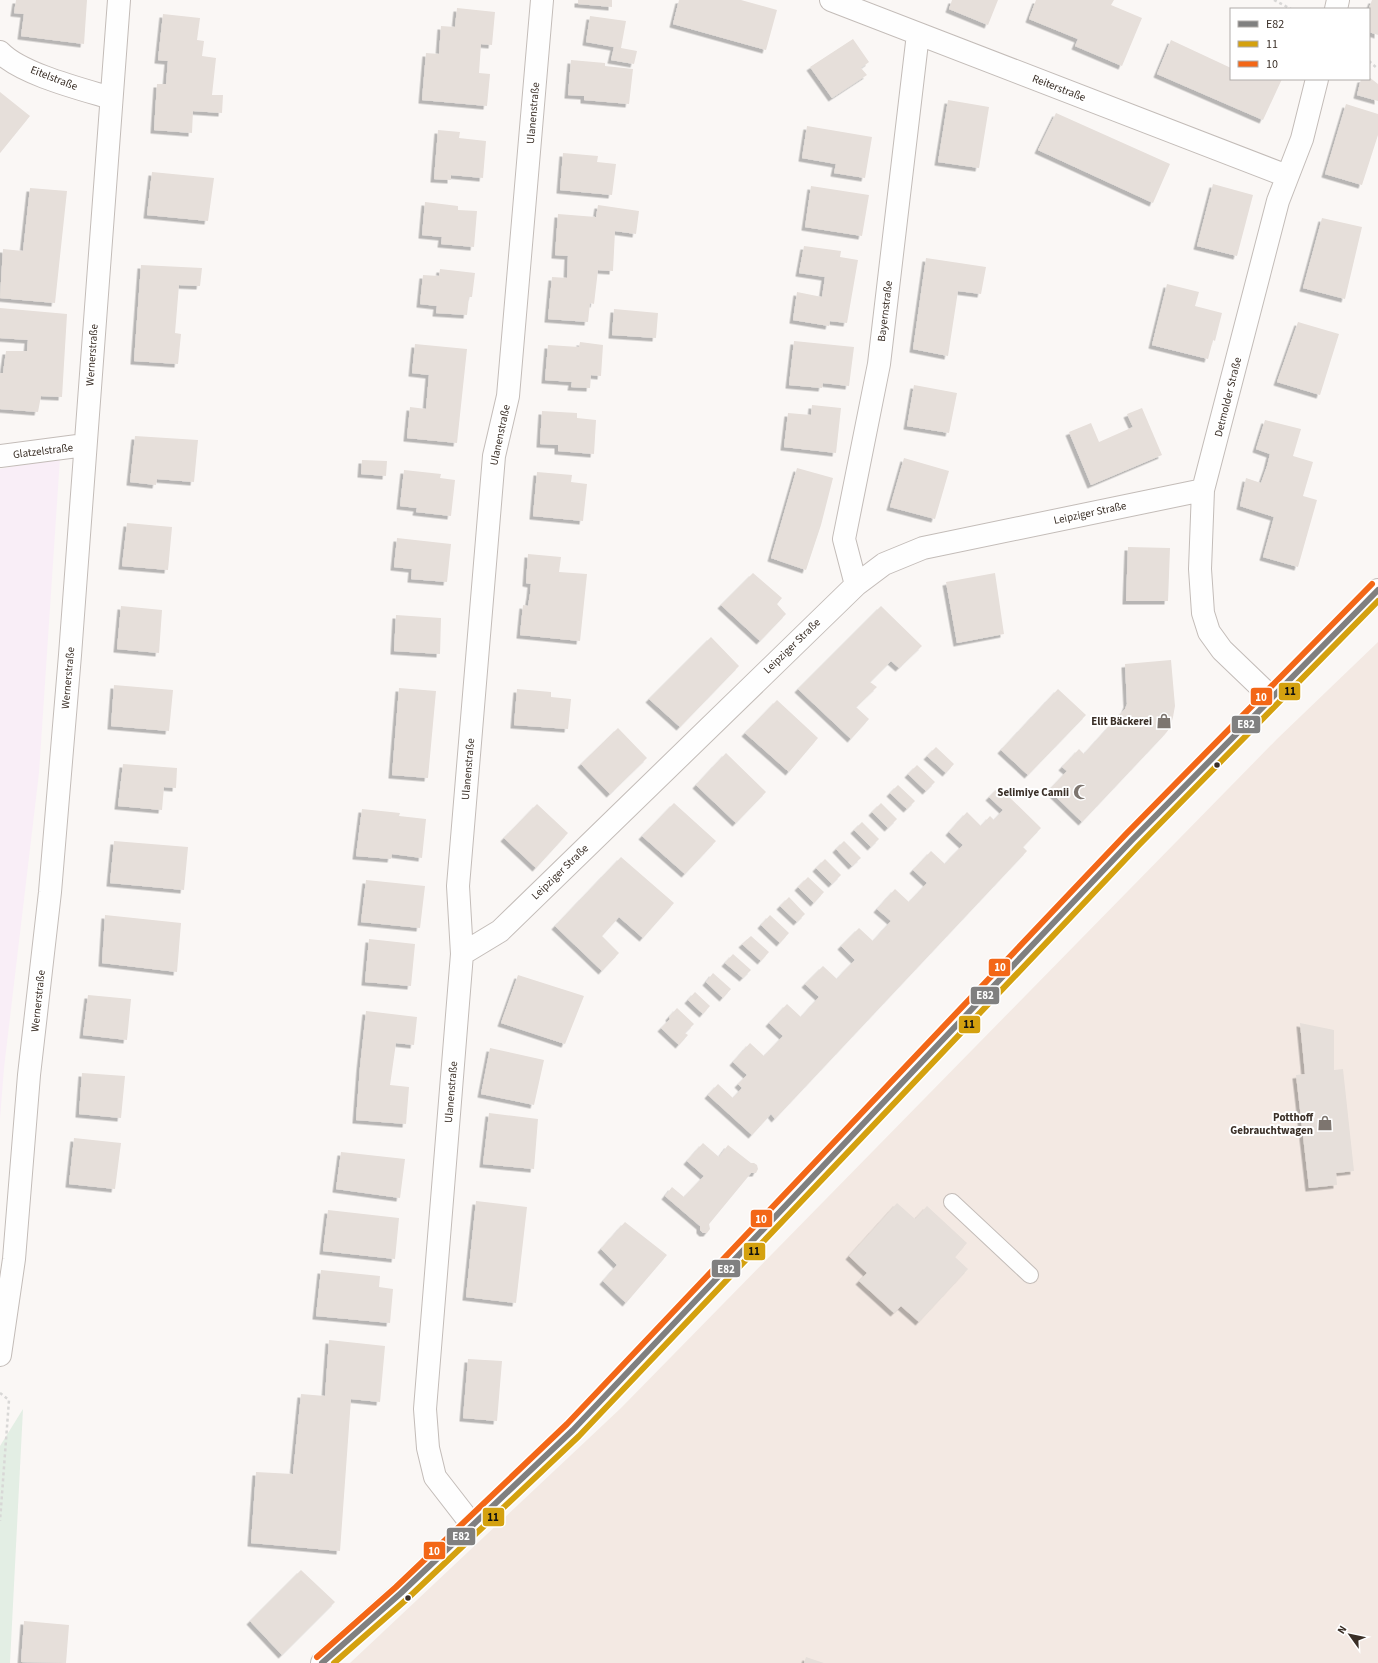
<svg xmlns="http://www.w3.org/2000/svg" width="1378" height="1663" font-family="'Source Sans 3',sans-serif">
  <style>
    .built { fill: #f3e9e3 }
    .education { fill: #f9eef7 }
    .green { fill: #e3eee4 }
    .building { fill: #e6dfda; filter: url(#shadow) }
    .lines { fill: none; stroke-linecap: round; stroke-linejoin: round }
    .service-casing { stroke: #c3bcb8; stroke-width: 18 }
    .minor-casing { stroke: #c3bcb8; stroke-width: 24 }
    .secondary-casing { stroke: #c3bcb8; stroke-width: 24 }
    .path { stroke: #d8d7d6; stroke-width: 2.5; stroke-dasharray: 3 3; stroke-linecap: butt }
    .service { stroke: #fefefe; stroke-width: 16 }
    .minor { stroke: #fefefe; stroke-width: 22 }
    .secondary { stroke: #fefefe; stroke-width: 22 }
    .bus-1-casing { stroke: #fff; stroke-width: 9 }
    .bus-2-casing { stroke: #fff; stroke-width: 9 }
    .bus-3-casing { stroke: #fff; stroke-width: 9 }
    .bus-1 { stroke: #808080; stroke-width: 6 }
    .bus-2 { stroke: #d4a10f; stroke-width: 6 }
    .bus-3 { stroke: #f36717; stroke-width: 6 }
    .bus-dot { fill: #3a2f27; stroke: #fff; stroke-width: 1.5 }
    .labels { text-anchor: middle; dominant-baseline: central; stroke-width: 4; stroke-linejoin: round; paint-order: stroke }
    .street-label { font-size: 11px; fill: #3a2f27; stroke: #fff }
    .poi-label { font-size: 11px; font-weight: bold; fill: #3a2f27; stroke: #fff; text-anchor: end }
    .line-badge { stroke: #fff; stroke-width: 1.5 }
    .badge-label { font-size: 11px; text-anchor: middle; font-weight: bold; fill: #fff }
    .pale-badge-label { font-size: 11px; text-anchor: middle; font-weight: bold; fill: #111 }
  </style>
  <defs>
    <filter id="shadow"><feDropShadow dx="-3.5" dy="3.5" stdDeviation="0" flood-color="#0004"/></filter>
  </defs>
  <rect width="100%" height="100%" fill="#faf7f5"/>
  <path class="built" d="M1378 642V1663H350L621 1408 1277 739Z"/>
  <path class="education" d="M60 458 39 773 4 1068 0 1119V469Z"/>
  <path class="green" d="M23 1409 10 1663H0V1446Z"/>
  <path class="building" d="M16 0H87L84 44 21 36 24 14 14 13Z
    M578 0H612V7L578 4Z
    M679 0H741L777 10 766 50 673 24Z
    M952 0H998L988 25 949 9Z
    M1036 0H1114L1111 5 1142 18 1122 66 1075 46 1078 39 1029 19Z
    M1372 0H1378V35L1369 32V8Z
    M457 8 495 12 492 45 481 44 479 73 490 74 487 106 422 100 426 53 439 54 441 26 455 27Z
    M163 14 200 18 197 40 204 41 202 56 216 58 212 95H223L222 113 193 111 192 133 154 130 157 84H166L168 61 158 60Z
    M590 16 626 21 621 48 637 51 634 64 611 60 614 47 586 42Z
    M853 39 869 62 861 68 867 75 832 98 810 67Z
    M1171 40 1231 68V79H1282L1263 120 1157 74Z
    M571 60 605 63V66L633 69 629 104 584 100V96L568 95Z
    M1369 77 1378 84V101L1357 95 1361 79H1369Z
    M0 92 30 116 0 153Z
    M948 100 989 107 979 168 938 162Z
    M1346 104 1378 114V135L1362 185 1325 174Z
    M1056 113 1170 164 1153 203 1038 150Z
    M807 126 872 137 865 178 834 173 836 164 802 158Z
    M438 130 460 132 459 138 486 141 483 178 451 175V180L434 179Z
    M563 153 598 156 597 162 616 164 612 195 560 190Z
    M152 172 214 178 208 221 147 215Z
    M1213 184 1253 195 1237 256 1197 246Z
    M811 186 869 195 862 236 805 227Z
    M30 188 67 191 55 303 0 298 3 249 23 251Z
    M425 202 458 206V210L477 211 474 247 441 244 442 237 422 235Z
    M598 205 639 211 636 234 615 231 613 271 598 270 594 304 590 303 588 322 548 319 552 277 567 278 568 256 555 255 558 214 596 217Z
    M1322 218 1362 227 1345 299 1303 288Z
    M804 246 841 251 840 257 858 260 847 323 830 321 829 326 793 320 797 292 822 297 825 277 799 273Z
    M926 258 986 267 981 294 958 291 948 356 913 349Z
    M141 265 202 268 200 286 179 285 175 333 181 334 178 364 134 361Z
    M440 269 475 273 472 297H469L467 315 436 313 437 306 420 304 423 275 439 276Z
    M1167 284 1199 292 1195 306 1222 313 1215 341 1213 340 1208 359 1152 345Z
    M0 308 67 314 62 397 41 396 38 412 0 409V373H3L6 351H27L28 340 0 338Z
    M614 309 658 313 656 338 612 335Z
    M1298 322 1339 334 1320 395 1277 382Z
    M794 341 854 347 849 386 823 383 822 388 789 385Z
    M580 342 603 345 601 376 591 375 590 388 571 387 572 382 545 380 548 345 579 347Z
    M415 344 467 349 457 443 407 438 410 407 426 409 429 375 412 373Z
    M914 385 957 393 949 433 907 426Z
    M812 405 841 408 836 453 784 447 788 413 811 415Z
    M1142 408 1162 455 1091 485 1069 432 1091 423 1099 442 1133 427 1127 414Z
    M542 411 577 413V418L596 420 594 454 558 451V445L540 444Z
    M1265 420 1301 429 1293 456 1313 462 1303 496 1317 500 1298 567 1263 557 1274 517 1240 506 1246 478 1261 483 1267 466 1270 454 1256 449Z
    M135 436 198 440 194 482 157 479 156 485 130 482Z
    M904 458 949 471 935 519 890 507Z
    M362 460 387 461 386 476 361 474Z
    M797 468 833 478 821 525 806 570 771 558Z
    M404 470 441 474 440 478 455 480 451 516 416 512 417 508 400 506Z
    M537 472 572 475 571 482 587 484 583 521 533 516Z
    M127 523 172 527 168 570 122 566Z
    M397 538 451 544 447 582 411 579 412 569 394 567Z
    M1128 547 1170 548 1168 601H1126Z
    M528 554 561 557 559 572 587 574 580 641 520 635 523 605 528 606 530 594 531 584 526 583Z
    M753 573 782 598 777 604 786 614 760 641 721 605Z
    M995 573 1004 634 957 643 946 582Z
    M121 606 162 610 159 653 117 649Z
    M881 606 922 646 899 668 891 661 870 682 877 687 856 707 869 719 851 739 798 689Z
    M396 615 441 618 440 654 394 651Z
    M711 637 739 666 680 727 649 699Z
    M1171 660 1175 706 1173 717 1170 728 1165 734 1082 822 1049 790 1067 771 1062 767 1079 749 1084 754 1125 709 1127 704 1125 664Z
    M114 685 173 690 169 731 111 726Z
    M399 688 436 691 428 778 392 775Z
    M517 689 551 692V697L571 699 568 729 514 725Z
    M1058 689 1086 715 1028 775 1001 750Z
    M777 700 818 738 789 772 745 733Z
    M618 728 647 758 610 794 581 764Z
    M936 747 954 764 946 773 927 756Z
    M726 753 766 792 736 823 696 785Z
    M123 764 177 768 176 788 164 787 162 810 118 806Z
    M917 765 935 782 926 791 908 774Z
    M898 785 915 801 907 809 890 793Z
    M999 787 1041 828 1023 847 1027 851 775 1119 771 1114 752 1135 708 1095 718 1084 733 1098 742 1088 738 1084 747 1075 733 1062 750 1043 764 1056 783 1036 769 1023 787 1004 801 1017 819 997 805 984 823 966 837 979 846 969 855 960 841 946 859 928 873 941 891 921 877 909 895 889 909 902 927 883 913 870 931 851 945 864 954 854 963 845 949 832 967 812 981 826 990 816 994 820 1003 810 989 797Z
    M674 803 716 841 685 874 642 836Z
    M881 803 897 819 888 828 872 812Z
    M537 804 568 833 536 868 504 838Z
    M362 809 400 813 399 816 426 819 422 858 392 854 391 859 356 856Z
    M862 822 879 839 871 847 854 830Z
    M114 841 188 847 184 890 110 883Z
    M844 841 861 858 852 866 836 849Z
    M621 857 674 903 643 938 619 917 602 936 619 953 602 971 555 926Z
    M825 859 841 875 832 884 816 868Z
    M808 877 824 892 814 903 798 887Z
    M366 880 425 886 420 928 361 922Z
    M789 897 805 914 797 922 780 906Z
    M105 915 181 923 177 972 102 963Z
    M770 915 789 933 780 943 761 925Z
    M751 936 769 952 761 961 742 944Z
    M369 939 415 944 411 986 365 982Z
    M733 954 751 970 743 978 725 963Z
    M713 973 731 989 723 998 706 982Z
    M518 975 584 996 565 1044 501 1023Z
    M695 992 710 1006 703 1014 688 1000Z
    M88 995 131 999 127 1040 83 1035Z
    M677 1008 694 1024 685 1033 688 1035 679 1045 661 1028 670 1019 669 1017Z
    M366 1011 417 1017 414 1045 396 1043 390 1085 409 1087 406 1124 356 1120 360 1067Z
    M1300 1023 1334 1030V1070L1343 1069 1354 1171 1336 1173 1337 1185 1309 1188 1296 1075 1305 1074Z
    M490 1048 544 1060 534 1105 481 1094Z
    M82 1073 125 1076 121 1118 79 1114Z
    M489 1113 538 1119 534 1169 483 1164Z
    M74 1138 121 1143 115 1189 69 1184Z
    M703 1143 719 1157 728 1145 751 1163H754L757 1165 758 1169 756 1173H751L709 1224 710 1229 707 1233H703L700 1230V1226L665 1196 672 1187 684 1197 704 1176 687 1161Z
    M341 1152 405 1159 400 1198 336 1189Z
    M476 1201 527 1207 516 1303 466 1297Z
    M897 1203 915 1219 927 1206 967 1243 955 1257 968 1269 919 1322 901 1306 894 1313 859 1281 867 1273 849 1256Z
    M328 1210 399 1218 395 1259 323 1251Z
    M625 1222 667 1255 626 1303 603 1281 617 1265 601 1249Z
    M321 1270 380 1276 379 1287 393 1289 390 1323 316 1316Z
    M329 1340 385 1346 380 1402 351 1399 340 1551 251 1543 256 1472 293 1474 301 1394 325 1396Z
    M468 1359 502 1361 497 1421 463 1418Z
    M301 1570 335 1602 282 1655 250 1621Z
    M24 1621 69 1625 66 1663 21 1662Z
    M806 1657 824 1663H804Z"/>
  <g class="lines">
    <g class="service-casing">
      <path id="service" d="M952 1202 1030 1275"/>
    </g>
    <g class="minor-casing">
      <path id="minor" d="M831 0 1287 176
        M1336 9 1338 0
        M0 52C21 74 81 89 111 98
        M0 456 85 445
        M856 585 844 539 879 364 918 34
        M1271 697 1222 650 1209 632 1203 613 1200 569 1203 490 1278 201 1302 139 1317 79
        M462 954 500 931 856 585 884 564 923 548 1203 490
        M0 1355 14 1259 29 1075 50 892 70 655 119 0
        M473 1526 435 1477 428 1448 425 1409 462 954 458 886 494 456 508 396 542 0"/>
    </g>
    <g class="secondary-casing">
      <path id="secondary" d="M322 1663 401 1593 573 1430 1133 839 1378 590"/>
    </g>
    <path class="path" d="M1274 0 1291 9
      M1369 61 1378 69
      M0 1393 9 1400 0 1521"/>
    <use href="#service" class="service"/>
    <use href="#minor" class="minor"/>
    <use href="#secondary" class="secondary"/>
    <g class="bus-1-casing">
      <path id="bus-1" d="M322 1663 401 1593 573 1430 1133 839 1378 590"/>
    </g>
    <g class="bus-2-casing">
      <path id="bus-2" d="M334 1663 407 1599 579 1436 1139 845 1378 601"/>
    </g>
    <g class="bus-3-casing">
      <path id="bus-3" d="M317 1657 396 1587 567 1424 1127 833 1372 584"/>
    </g>
    <use href="#bus-1" class="bus-1"/>
    <use href="#bus-2" class="bus-2"/>
    <use href="#bus-3" class="bus-3"/>
  </g>
  <defs>
    <g id="shop-bare" transform="scale(1.2)"><path d="M-5-2.5h2.3a2.7 3.5 0 0 1 5.4 0H5L5.5 6h-11ZM-1.5-2.5h3a1.5 2.3 0 0 0-3 0Z" fill="#7d756f" stroke="#fff" stroke-width="2.5" paint-order="stroke"/></g>
    <g id="mosque-bare" transform="scale(1.2)"><path d="M3.5-4.9A6 6 0 1 0 3.5 4.9A5 5 0 1 1 3.5-4.9Z" fill="#7d756f" stroke="#fff" stroke-width="2.5" paint-order="stroke"/></g>
  </defs>
  <g fill-rule="evenodd">
    <use href="#shop-bare" x="1164" y="721"/>
    <use href="#mosque-bare" x="1081" y="792"/>
    <use href="#shop-bare" x="1325" y="1123"/>
  </g>
  <g class="bus-dot">
    <circle cx="1217" cy="765" r="3.5"/>
    <circle cx="408" cy="1598" r="3.5"/>
  </g>
  <g class="labels">
    <g class="street-label">
      <text transform="translate(54 78) rotate(21)">Eitelstraße</text>
      <text transform="translate(1059 88) rotate(21)">Reiterstraße</text>
      <text transform="translate(533 113) rotate(-85)">Ulanenstraße</text>
      <text transform="translate(885 311) rotate(-83)">Bayernstraße</text>
      <text transform="translate(92 355) rotate(-86)">Wernerstraße</text>
      <text transform="translate(1228 397) rotate(-76)">Detmolder Straße</text>
      <text transform="translate(500 435) rotate(-78)">Ulanenstraße</text>
      <text transform="translate(43 451) rotate(-7)">Glatzelstraße</text>
      <text transform="translate(1090 513) rotate(-12)">Leipziger Straße</text>
      <text transform="translate(792 646) rotate(-44)">Leipziger Straße</text>
      <text transform="translate(68 678) rotate(-85)">Wernerstraße</text>
      <text transform="translate(468 769) rotate(-85)">Ulanenstraße</text>
      <text transform="translate(560 872) rotate(-44)">Leipziger Straße</text>
      <text transform="translate(38 1001) rotate(-84)">Wernerstraße</text>
      <text transform="translate(451 1092) rotate(-85)">Ulanenstraße</text>
    </g>
    <g class="poi-label">
      <text x="1152" y="721">Elit Bäckerei</text>
      <text x="1069" y="792">Selimiye Camii</text>
      <text x="1313" y="1117">Potthoff<tspan x="1313" dy="13">Gebrauchtwagen</tspan></text>
    </g>
  </g>
  <g class="line-badge">
    <rect x="1278" y="682" width="23" height="19" rx="4" fill="#d4a10f"/>
    <rect x="1250" y="687" width="23" height="19" rx="4" fill="#f36717"/>
    <rect x="1231" y="715" width="30" height="19" rx="4" fill="#808080"/>
    <rect x="988" y="958" width="23" height="19" rx="4" fill="#f36717"/>
    <rect x="970" y="986" width="30" height="19" rx="4" fill="#808080"/>
    <rect x="958" y="1015" width="23" height="19" rx="4" fill="#d4a10f"/>
    <rect x="750" y="1209" width="23" height="19" rx="4" fill="#f36717"/>
    <rect x="743" y="1242" width="23" height="19" rx="4" fill="#d4a10f"/>
    <rect x="711" y="1259" width="30" height="19" rx="4" fill="#808080"/>
    <rect x="482" y="1507" width="23" height="20" rx="4" fill="#d4a10f"/>
    <rect x="446" y="1527" width="30" height="19" rx="4" fill="#808080"/>
    <rect x="423" y="1541" width="23" height="19" rx="4" fill="#f36717"/>
  </g>
  <g class="badge-label">
    <text x="1261" y="701">10</text>
    <text x="1246" y="728">E82</text>
    <text x="1000" y="971">10</text>
    <text x="985" y="999">E82</text>
    <text x="761" y="1223">10</text>
    <text x="726" y="1273">E82</text>
    <text x="461" y="1540">E82</text>
    <text x="434" y="1555">10</text>
  </g>
  <g class="pale-badge-label">
    <text x="1290" y="695">11</text>
    <text x="969" y="1028">11</text>
    <text x="754" y="1255">11</text>
    <text x="493" y="1521">11</text>
  </g>
  <rect x="1230" y="8" width="140" height="72" fill="#ffffff" stroke="#b0aca9"/>
  <rect x="1238" y="21" width="20" height="6" fill="#808080" stroke="#b0aca9"/>
  <text x="1266" y="28" font-size="12" fill="#3a2f27">E82</text>
  <rect x="1238" y="41" width="20" height="6" fill="#d4a10f" stroke="#b0aca9"/>
  <text x="1266" y="48" font-size="12" fill="#3a2f27">11</text>
  <rect x="1238" y="61" width="20" height="6" fill="#f36717" stroke="#b0aca9"/>
  <text x="1266" y="68" font-size="12" fill="#3a2f27">10</text>
  <g transform="translate(1350 1635) rotate(303)" stroke="#ffffff" stroke-width="3" paint-order="stroke">
  <path d="M0-3L7 15L0 10L-7 15Z" fill="#3a2f27"/>
  <text y="-6" font-size="11" font-weight="bold" text-anchor="middle" fill="#3a2f27">N</text>
  </g>
</svg>
